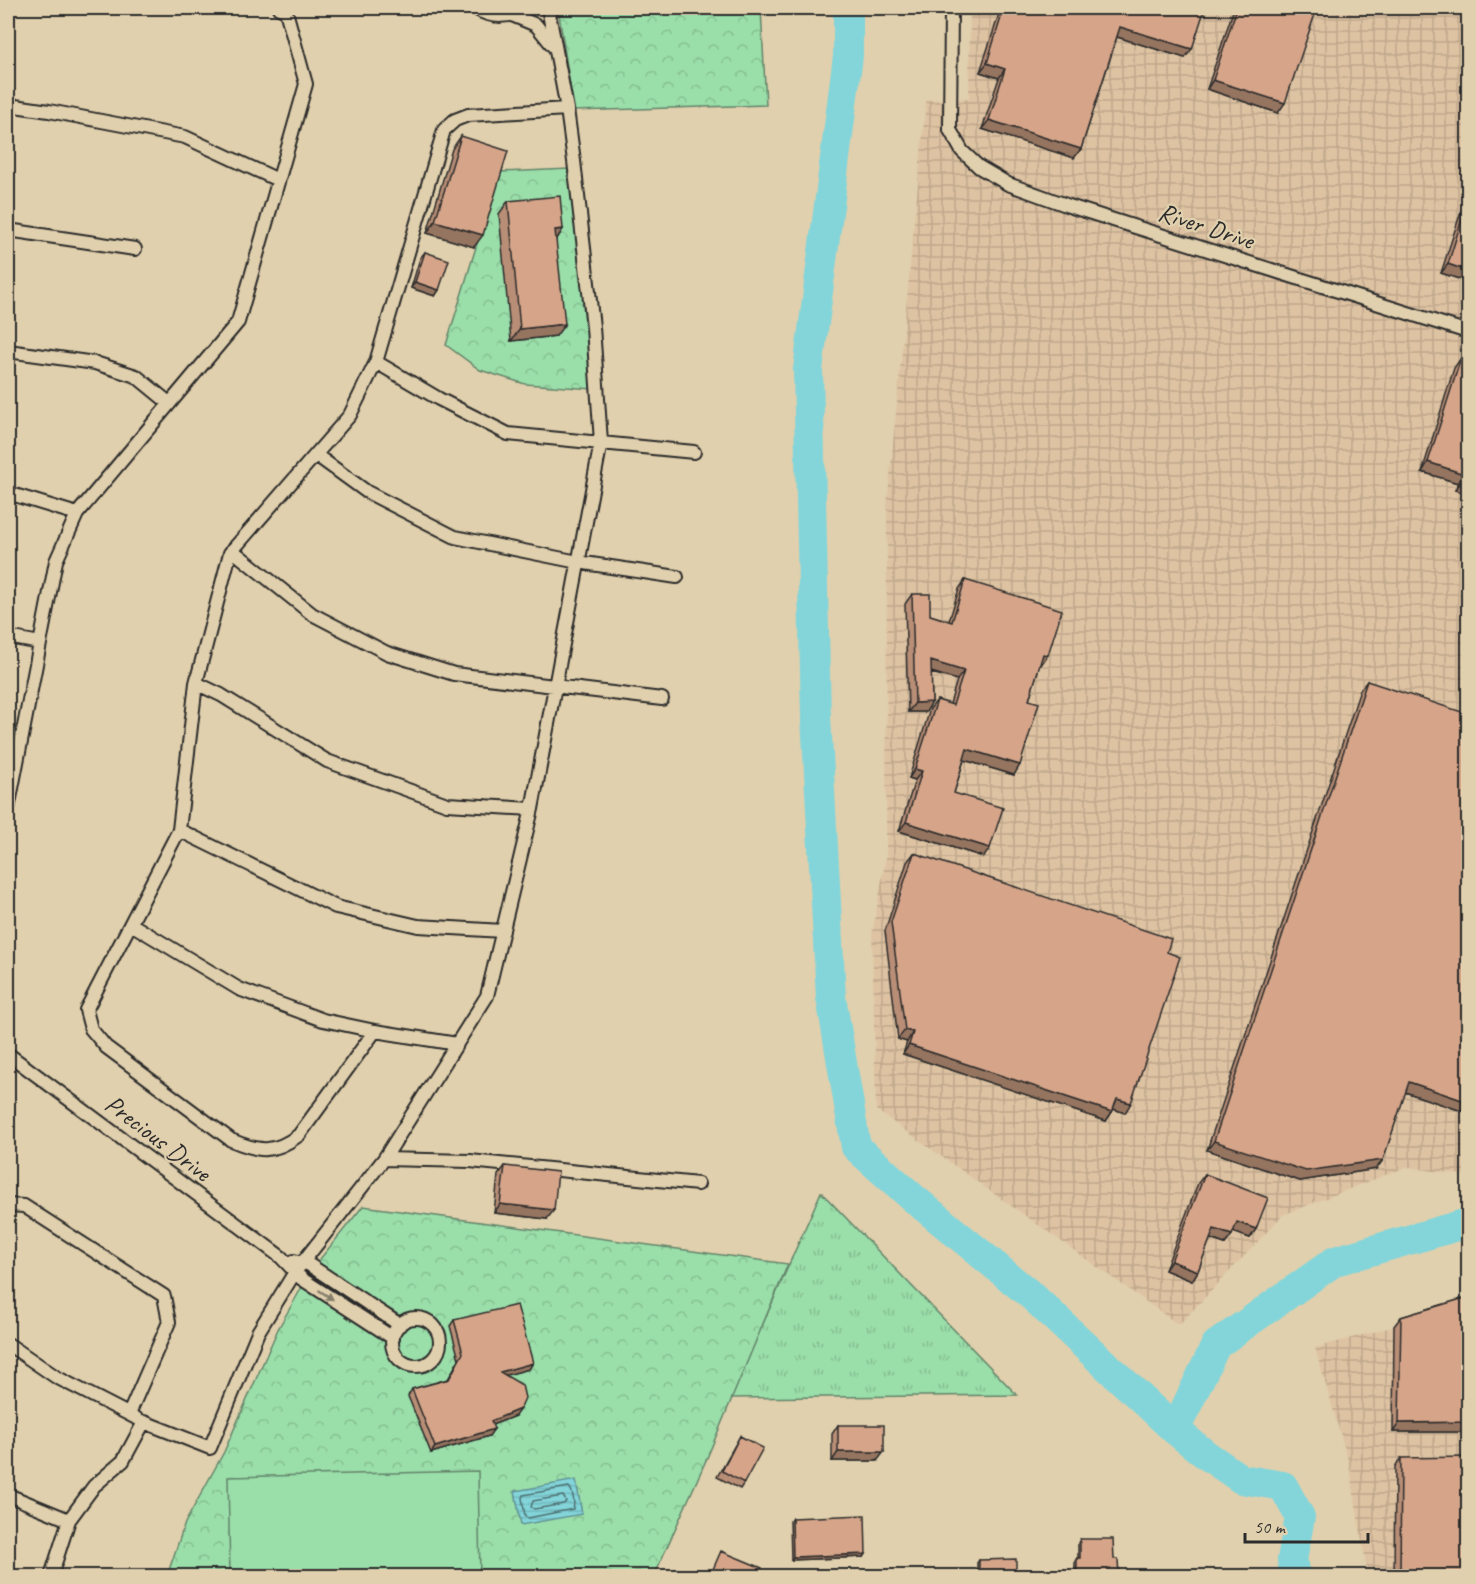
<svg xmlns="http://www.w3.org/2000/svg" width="1476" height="1584" font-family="Caveat,sans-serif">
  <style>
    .industrial { fill: url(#industrial-grid) }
    .grass { fill: url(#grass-tufts); stroke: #62846a; stroke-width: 1.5 }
    .park { fill: url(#park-crowns); stroke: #62846a; stroke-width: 1.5 }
    .pitch { fill: #9adea9; stroke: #62846a; stroke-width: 1.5 }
    .water { fill: url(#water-rules); stroke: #609194; stroke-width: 1.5 }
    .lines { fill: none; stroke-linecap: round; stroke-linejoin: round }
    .shore { stroke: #4e6f71; stroke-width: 1.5 }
    .river { stroke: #83d5da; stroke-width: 30 }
    .street-casing { stroke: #2b2b2b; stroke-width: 16 }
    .street { stroke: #e1d0ad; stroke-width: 12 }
    .wall { fill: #b88e76; stroke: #2b2b2b; stroke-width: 1.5 }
    .shaded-wall { fill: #967460; stroke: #2b2b2b; stroke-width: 1.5 }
    .building { fill: #d6a589; stroke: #2b2b2b; stroke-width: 1.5 }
    .oneway { fill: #867e6c }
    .labels { text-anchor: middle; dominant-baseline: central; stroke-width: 4.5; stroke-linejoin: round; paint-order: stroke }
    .street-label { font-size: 26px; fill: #2b2b2b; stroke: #e1d0ad }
  </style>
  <defs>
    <pattern id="industrial-grid" width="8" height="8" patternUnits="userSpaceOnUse" patternTransform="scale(1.5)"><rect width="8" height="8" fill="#dec3a2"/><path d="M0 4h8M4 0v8" fill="none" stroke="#bfa88c"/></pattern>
    <pattern id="grass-tufts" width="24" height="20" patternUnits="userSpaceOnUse" patternTransform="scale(1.5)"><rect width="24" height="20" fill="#9adea9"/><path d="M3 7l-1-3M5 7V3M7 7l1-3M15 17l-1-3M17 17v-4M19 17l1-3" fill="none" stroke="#85bf92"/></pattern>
    <pattern id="park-crowns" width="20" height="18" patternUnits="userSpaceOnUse" patternTransform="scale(1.5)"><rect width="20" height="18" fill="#9adea9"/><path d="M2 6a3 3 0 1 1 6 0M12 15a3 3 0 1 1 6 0" fill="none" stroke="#85bf92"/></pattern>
    <pattern id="water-rules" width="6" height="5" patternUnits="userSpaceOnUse" patternTransform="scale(1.5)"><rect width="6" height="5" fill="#83d5da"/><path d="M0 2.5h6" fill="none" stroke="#71b7bb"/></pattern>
  </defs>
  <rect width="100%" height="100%" fill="#e1d0ad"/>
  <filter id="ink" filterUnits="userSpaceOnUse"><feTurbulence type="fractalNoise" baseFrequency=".0167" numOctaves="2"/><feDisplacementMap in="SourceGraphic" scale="12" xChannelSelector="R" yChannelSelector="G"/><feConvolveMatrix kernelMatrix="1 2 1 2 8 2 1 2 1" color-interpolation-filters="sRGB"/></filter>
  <g filter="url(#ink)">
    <path class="industrial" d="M970 8H1468V1176L1406 1167 1283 1215 1179 1325 876 1110 872 934 886 857 887 506 926 100 969 98Z
      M1468 1306V1576H1368L1349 1464 1315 1348Z"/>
    <path class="grass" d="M821 1192 1017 1395 730 1398Z"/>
    <path class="park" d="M558 8H761L766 105 574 111Z
      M570 169 593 389 525 384 480 370 446 345 499 172Z
      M363 1206 788 1264 707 1458 654 1576H167L185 1523 224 1452 278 1329 302 1287 384 1341 399 1315 316 1264Z"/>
    <path class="pitch" d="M478 1471 480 1576H230L228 1477Z"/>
    <path class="water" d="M576 1480 582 1514 521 1525 515 1491Z"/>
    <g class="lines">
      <path class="shore" d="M569 1487C573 1491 575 1504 573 1509L528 1518 525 1516 522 1498 523 1495Z
        M563 1496 566 1501 564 1504 534 1509 531 1507 533 1501Z"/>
      <path class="river" d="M848 8V56L808 370 816 716 831 997 856 1147 912 1197 1033 1297 1175 1430 1205 1454 1241 1479 1283 1486 1300 1517 1292 1560 1295 1576
        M1175 1430 1216 1345 1335 1261 1468 1223"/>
      <g class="street-casing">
        <path id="street" d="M475 8C491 19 511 18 527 8
          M951 8 950 130 962 151 979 167 1008 184 1069 206 1468 332
          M512 15 536 25 553 46
          M8 105 49 111 185 137 278 180
          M8 230 135 249
          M8 351 95 363 136 376 169 403
          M376 362 439 399 508 434 694 452
          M316 455 367 492 455 537 578 562 677 577
          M8 493 77 514
          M232 550 312 614 387 653 454 674 662 699
          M8 637 40 643
          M196 683 230 553 350 415 376 362 444 130 455 120 468 115 567 109
          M8 809 56 561 77 514 238 322 306 84 286 11 279 8
          M179 830 196 683 221 695 327 761 447 804 532 809
          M131 924 239 989 323 1020 375 1031 457 1044
          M375 1031 299 1135C274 1154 259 1152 231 1140L106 1047 91 1029 86 1010 179 830 336 907 418 926 503 931
          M8 1054 281 1257 302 1279 393 1338
          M384 1159 470 1161 698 1184
          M8 1205 24 1206 164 1296 169 1322 129 1414
          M294 1261 308 1264 400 1325
          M392 1342a24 24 0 1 1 48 0a24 24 0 1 1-48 0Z
          M8 1344 56 1377 136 1418
          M8 1495 69 1520
          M51 1576 69 1520 94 1486 123 1461 144 1422 210 1448 258 1332 295 1272 384 1159 487 996 532 809 601 442 593 327 574 161 567 109 548 8"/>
      </g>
      <use href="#street" class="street"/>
    </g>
    <path class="wall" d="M1001 8H1205L1185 58 1117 37 1081 149 1074 158 982 129 999 78 980 72Z
      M1234 8H1317L1278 113 1207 89Z
      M461 136 474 247 427 233 452 149Z
      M1468 190V282L1441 273Z
      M508 201 563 229 556 240V336L511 341 499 214Z
      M425 252 439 290 435 296 411 288 420 258Z
      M1461 358 1468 495 1455 490 1458 483 1422 472 1454 368Z
      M965 580 1041 665 1040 664 1029 700 1014 775 964 760 954 793 984 857 899 831 915 780 909 778 930 709 937 700 950 704 957 680 931 673 932 702 926 712H908L905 604 912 594 930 615 949 621 959 589Z
      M1367 681 1468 1113 1405 1092 1383 1160 1376 1169 1300 1181 1207 1150 1360 690Z
      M914 853 1167 952 1125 1113 1114 1109 1106 1121 903 1054 907 1042 898 1039 885 931 907 862Z
      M505 1166 547 1219 494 1213 498 1175Z
      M1205 1174 1256 1229 1250 1238 1233 1232 1225 1244 1210 1239 1198 1271 1192 1281 1165 1270 1198 1183Z
      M1468 1297V1432H1393L1394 1326 1401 1317Z
      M454 1320 529 1369 506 1375 515 1416 492 1425 489 1436 431 1453 408 1396 412 1389 448 1379 459 1359 450 1326Z
      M838 1425 877 1461H832V1434Z
      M740 1436 744 1483 740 1489 717 1477 736 1443Z
      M1401 1458 1468 1576H1394L1395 1467Z
      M792 1518 866 1554 864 1557 791 1560 790 1521Z
      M1080 1539 1114 1559 1119 1576H1075V1561L1077 1558H1078V1543Z
      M979 1560 1016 1576H977V1563Z"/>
    <path class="shaded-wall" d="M1120 27 1192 49 1185 58 1114 36Z
      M987 63 1005 69 999 78 980 72Z
      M1213 80 1285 103 1278 113 1207 89Z
      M989 120 1081 149 1074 158 982 129Z
      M435 221 483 235 474 247 427 233Z
      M563 229 555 242V230Z
      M1448 264 1468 271V282L1441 273Z
      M415 282 439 290 435 296 411 288Z
      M565 324 556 336 511 341 520 329Z
      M1428 462 1464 474 1458 483 1422 472Z
      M1462 481 1468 483V495L1455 490Z
      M1043 654 1048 655 1041 665 1037 663Z
      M931 661 964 671 957 680 925 670Z
      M932 702 926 712H908L915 703Z
      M967 749 1020 765 1014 775 961 759Z
      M915 769 922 771 915 780 909 778Z
      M906 822 990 848 984 857 899 831Z
      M905 1030 913 1032 907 1042 898 1039Z
      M909 1045 1112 1112 1106 1121 903 1054Z
      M1409 1082 1468 1102V1113L1402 1091Z
      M1117 1099 1131 1103 1125 1113 1111 1108Z
      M1214 1141 1383 1160 1376 1169 1300 1181 1207 1150Z
      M500 1204 554 1210 547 1219 494 1213Z
      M1237 1222 1256 1229 1250 1238 1230 1231Z
      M1214 1229 1232 1235 1225 1244 1208 1238Z
      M1171 1261 1198 1271 1192 1281 1165 1270Z
      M533 1363 529 1369 495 1378 500 1372Z
      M520 1409 515 1416 487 1427 491 1421Z
      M1468 1422V1432H1393L1399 1423Z
      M494 1429 489 1436 431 1453 435 1447Z
      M838 1452H884L877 1461H832Z
      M866 1554 864 1557 791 1560 793 1557Z"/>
    <path class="building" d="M1004 8H1205L1192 49 1120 27 1081 149 989 120 1005 69 987 63Z
      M1237 8H1317L1285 103 1213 80Z
      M461 136 508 151 483 235 435 221Z
      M560 196 563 229 555 230 565 324 520 329 508 201Z
      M1468 200V271L1448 264Z
      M425 252 449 260 439 290 415 282Z
      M1461 358 1468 361V483L1462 481 1464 474 1428 462Z
      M965 580 1062 610 1048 655 1043 654 1029 700 1039 703 1020 765 967 749 954 793 1003 808 990 848 906 822 922 771 915 769 937 700 953 705 964 671 931 661 932 702 915 703 912 594H930V615L952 622Z
      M1367 681 1468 714V1102L1409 1082 1383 1160 1306 1171 1214 1141Z
      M914 853 1171 939 1167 952 1180 957 1131 1103 1117 1099 1112 1112 909 1045 913 1032 905 1030 891 922Z
      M505 1166 558 1172 554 1210 500 1204Z
      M1205 1174 1268 1198 1256 1229 1237 1222 1232 1235 1214 1229 1198 1271 1171 1261Z
      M1468 1297V1422L1399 1423 1401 1317Z
      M517 1305 533 1363 500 1372 522 1385 525 1398 520 1409 491 1421 494 1429 435 1447 412 1389 449 1379 463 1353 454 1320Z
      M838 1425H884V1452H838Z
      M740 1436 763 1448 744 1483 722 1471Z
      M1468 1457V1576H1400L1401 1458Z
      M865 1515 866 1554 793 1557 792 1518Z
      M1080 1539H1113L1114 1559H1118L1119 1576H1077V1558H1080Z
      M721 1551 762 1568 758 1576H710Z
      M1016 1559V1576H979V1560Z"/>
    <defs><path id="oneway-solid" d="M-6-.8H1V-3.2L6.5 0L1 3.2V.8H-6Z" transform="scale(1.5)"/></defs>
    <use class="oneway" href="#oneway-solid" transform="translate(326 1295) rotate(33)"/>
  </g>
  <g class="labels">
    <g class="street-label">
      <text transform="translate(1206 226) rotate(18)">River Drive</text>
      <text transform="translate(158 1138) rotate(37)">Precious Drive</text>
    </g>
  </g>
  <rect width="1476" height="1584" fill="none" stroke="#e1d0ad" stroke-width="30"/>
  <rect x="15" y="15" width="1446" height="1554" fill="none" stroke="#2b2b2b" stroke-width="2" filter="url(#ink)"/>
  <path d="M1245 1533v9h123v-9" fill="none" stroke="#2b2b2b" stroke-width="3"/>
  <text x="1254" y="1533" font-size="18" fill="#2b2b2b" stroke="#e1d0ad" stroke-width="4.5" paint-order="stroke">50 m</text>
</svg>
